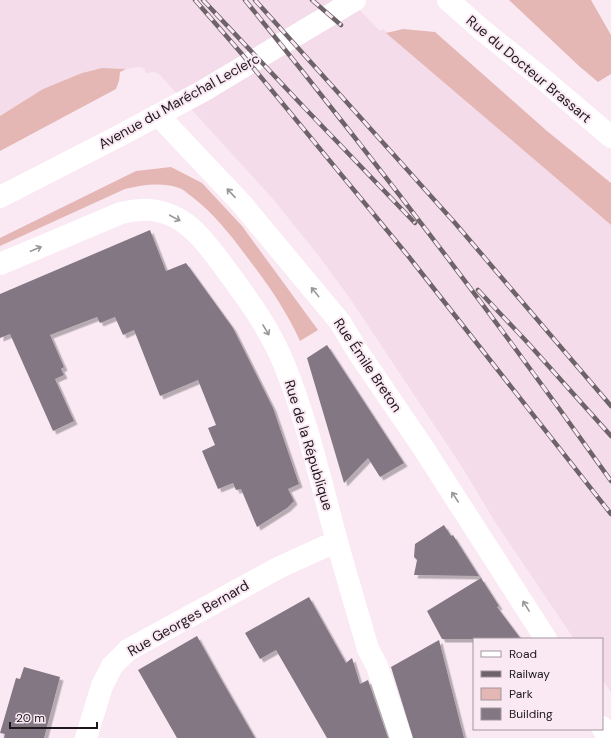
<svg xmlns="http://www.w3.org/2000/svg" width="611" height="738" font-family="'DM Sans',sans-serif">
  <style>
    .built { fill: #f4dcea }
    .green { fill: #e4b7b4 }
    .building { fill: #827783; filter: url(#shadow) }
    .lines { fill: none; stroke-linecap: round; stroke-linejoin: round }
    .minor { stroke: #fff; stroke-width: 22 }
    .secondary { stroke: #fff; stroke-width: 22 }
    .rail-casing { stroke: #6d6369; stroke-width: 4.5 }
    .rail { stroke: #fae9f3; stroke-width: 3; stroke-dasharray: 9; stroke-linecap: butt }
    .oneway { stroke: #9a9799 }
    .labels { text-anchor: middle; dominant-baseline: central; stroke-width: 4; stroke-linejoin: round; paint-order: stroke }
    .street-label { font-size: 14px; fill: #1e181c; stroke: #fae9f3 }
  </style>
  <defs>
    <filter id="shadow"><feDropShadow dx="3.5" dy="3.5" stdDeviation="0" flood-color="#0004"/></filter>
  </defs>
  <rect width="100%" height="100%" fill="#fae9f3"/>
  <path class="built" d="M0 0H350L380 31 383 29 611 225V692L602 679V639H574L495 522 462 467 349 297 318 255 273 199 159 74 154 72 147 73 145 72V69L139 67 126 69 102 68 82 73 43 89 0 116Z"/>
  <path class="green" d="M509 0H591L611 35V74L598 82 579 66Z
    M403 29 435 32 547 131 611 183V225L386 33Z
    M102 68 126 69 120 72 119 81 116 89 0 151V116L43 89 82 73Z
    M171 167 202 183 242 226 318 330 300 341C287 312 269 286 250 261 232 237 215 214 191 196 187 193 183 189 179 188 161 182 143 185 125 189L0 246V238L136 171Z"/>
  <path class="building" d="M150 230 166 271 186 263 233 328 273 408 299 484 288 489 294 501 287 508 257 527 241 489 236 490 233 483 218 489 202 451 215 445 208 428 216 425 198 380 160 396 134 330 123 335 115 317 100 323 97 317 50 335 64 367 61 369 64 375 55 379 74 421 53 431 10 334 0 338V294Z
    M327 345 404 463 380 477 368 458 344 483 307 358Z
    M444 525 451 536 453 535 479 576 414 575 417 560 414 557 415 544Z
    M481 578 499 606 497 607 521 639H442L427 611Z
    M309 597 346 663 352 658 360 684 368 680 388 738H327L276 650 260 659 245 633Z
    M197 636 221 679 255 738H177L138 670Z
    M439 640 464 738H413L391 667Z
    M24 667 60 677 50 715 44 738H4L5 734 0 733 16 678 20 679Z"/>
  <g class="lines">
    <path class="minor" d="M448 0 482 30 543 79 611 137
      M158 115 241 203 340 322 358 352 424 449 546 639
      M0 264 121 213C143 208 157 208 177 218 197 229 212 251 225 268 247 298 270 329 284 364 305 415 318 470 332 523 343 565 356 607 368 649L377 666 401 738
      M602 727 609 738
      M86 738 102 686 112 666 128 650 280 567 324 547 337 543"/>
    <path class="secondary" d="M0 197 119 136 203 91 355 0"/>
    <g class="rail-casing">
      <path id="rail" d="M195 0 241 53 409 257 611 514
        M203 0 298 101 415 223
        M245 0C372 156 494 316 611 481
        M255 0 455 223 611 406
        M312 0 341 25
        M478 290 527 342 611 436"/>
    </g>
    <use href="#rail" class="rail"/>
  </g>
  <defs><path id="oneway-shaft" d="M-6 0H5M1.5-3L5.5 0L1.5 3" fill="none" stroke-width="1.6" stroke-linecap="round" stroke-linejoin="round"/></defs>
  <g class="oneway">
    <use href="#oneway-shaft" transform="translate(231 193) rotate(-133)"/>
    <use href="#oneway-shaft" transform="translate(175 218) rotate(28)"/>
    <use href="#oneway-shaft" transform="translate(36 249) rotate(-23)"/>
    <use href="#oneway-shaft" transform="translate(315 292) rotate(-129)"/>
    <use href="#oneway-shaft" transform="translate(266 330) rotate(59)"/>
    <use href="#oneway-shaft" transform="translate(455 497) rotate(-123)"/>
    <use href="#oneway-shaft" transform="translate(526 606) rotate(-122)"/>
  </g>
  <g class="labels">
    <g class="street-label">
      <text transform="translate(529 69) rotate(40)">Rue du Docteur Brassart</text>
      <text transform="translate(179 101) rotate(-29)">Avenue du Maréchal Leclerc</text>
      <text transform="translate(368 365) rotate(56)">Rue Émile Breton</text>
      <text transform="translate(309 445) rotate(73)">Rue de la République</text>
      <text transform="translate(188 618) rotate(-30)">Rue Georges Bernard</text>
    </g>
  </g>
  <rect x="473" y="638" width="130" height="92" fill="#fae9f3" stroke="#a2959d"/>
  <rect x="481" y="651" width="20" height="6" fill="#ffffff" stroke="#a2959d"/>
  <text x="509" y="658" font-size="12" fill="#1e181c">Road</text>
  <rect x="481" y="671" width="20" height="6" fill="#6d6369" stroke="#a2959d"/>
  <text x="509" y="678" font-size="12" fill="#1e181c">Railway</text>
  <rect x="481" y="688" width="20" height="12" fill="#e4b7b4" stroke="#a2959d"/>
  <text x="509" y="698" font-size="12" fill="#1e181c">Park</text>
  <rect x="481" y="708" width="20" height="12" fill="#827783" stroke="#a2959d"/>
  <text x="509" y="718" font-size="12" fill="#1e181c">Building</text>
  <path d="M10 722v6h87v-6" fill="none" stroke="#1e181c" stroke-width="2"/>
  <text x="16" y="722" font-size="12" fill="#1e181c" stroke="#fae9f3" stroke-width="3" paint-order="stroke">20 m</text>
</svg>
